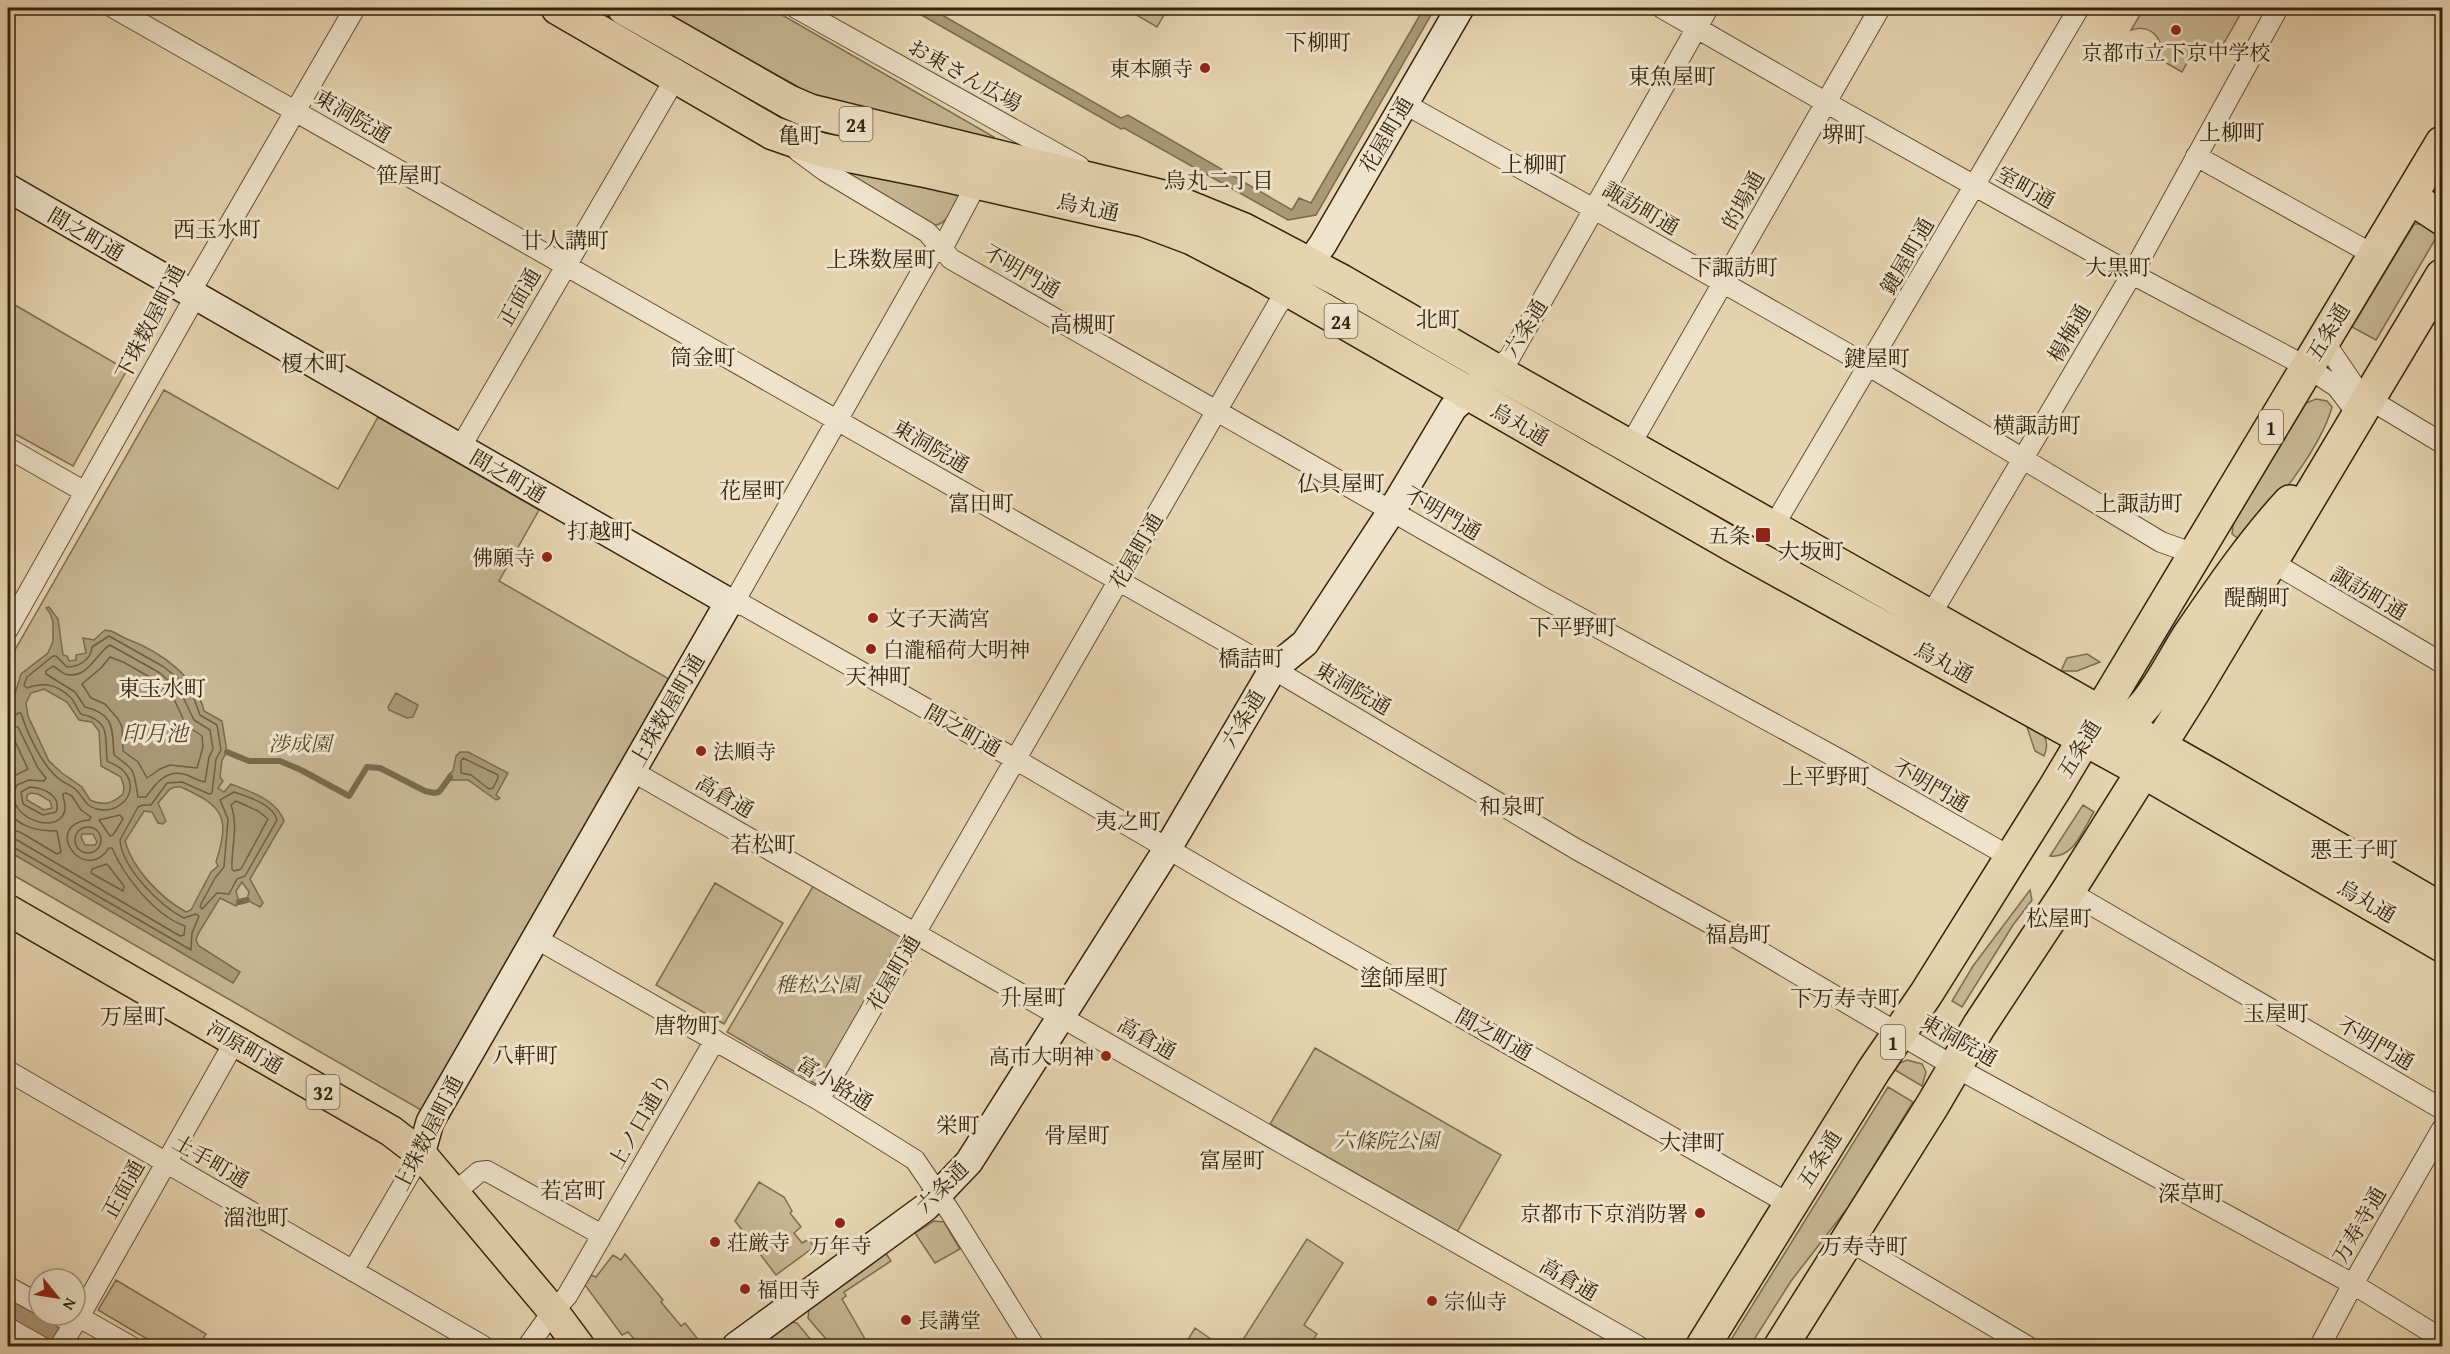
<svg xmlns="http://www.w3.org/2000/svg" width="2450" height="1354" font-family="'Gentium Book Plus','Noto Serif JP',serif">
  <style>
    .green { fill: #c8b694; stroke: #7e6c50; stroke-width: 1.5 }
    .water { fill: #aa9878; stroke: #7b694d; stroke-width: 1.5; fill-rule: evenodd }
    .lines { fill: none; stroke-linecap: round; stroke-linejoin: round }
    .shore { stroke: #705e42; stroke-width: 1.5 }
    .stream { stroke: #7b694d; stroke-width: 6 }
    .canal { stroke: #aa9878; stroke-width: 21 }
    .street-casing { stroke: #614f35; stroke-width: 22 }
    .secondary-casing { stroke: #35230c; stroke-width: 30 }
    .primary-casing { stroke: #35230c; stroke-width: 33 }
    .highway-casing { stroke: #35230c; stroke-width: 36 }
    .street { stroke: #efe3cc; stroke-width: 20 }
    .secondary { stroke: #efe3cc; stroke-width: 27 }
    .primary { stroke: #e6d4b0; stroke-width: 30 }
    .highway { stroke: #e6d4b0; stroke-width: 33 }
    .poi-dot { fill: #8f2418; stroke: #efe3cc; stroke-width: 2 }
    .labels { text-anchor: middle; dominant-baseline: central; stroke-width: 6; stroke-linejoin: round; paint-order: stroke }
    .shield { fill: #efe3cc; stroke: #6d5d46; stroke-width: 1.5 }
    .shield-label { font-size: 20px; font-weight: bold; fill: #35230c }
    .poi-label { font-size: 21px; fill: #35230c; stroke: #efe3cc; text-anchor: start }
    .street-label { font-size: 21px; fill: #35230c; stroke: #efe3cc }
    .park-label { font-size: 21px; font-style: italic; fill: #5a482e; stroke: #efe3cc }
    .neighbourhood-label { font-size: 22px; fill: #35230c; stroke: #efe3cc }
    .water-label { font-size: 22px; font-style: italic; fill: #58462c; stroke: #efe3cc }
  </style>
  <rect width="100%" height="100%" fill="#e6d4b0"/>
  <filter id="stains"><feTurbulence type="fractalNoise" baseFrequency=".00333" numOctaves="4"/><feColorMatrix values="0 0 0 0 .2 0 0 0 0 .09 0 0 0 0 .02 0 0 0 .5 -.17"/></filter>
  <radialGradient id="worn" r=".72"><stop offset=".6" stop-color="#630" stop-opacity="0"/><stop offset="1" stop-color="#630" stop-opacity=".3"/></radialGradient>
  <path class="green" d="M658 8H770L994 137 993 139 826 98 807 92Z
    M1129 8H1168L1157 27 1128 10Z
    M2144 8H2244L2217 55 2201 46 2193 61 2189 59 2182 72 2159 59C2166 40 2151 23 2131 30Z
    M841 168 958 194 959 198C952 209 946 228 930 225L839 172Z
    M2414 224H2426L2434 230 2436 238 2376 340 2352 327Z
    M8 301 127 370 73 466 8 430Z
    M164 390 338 489 378 417 539 510 499 581 669 679 421 1110 8 872V662Z
    M2316 399 2327 401 2332 407C2320 451 2272 506 2244 543L2232 534 2233 524 2306 403Z
    M2087 654 2100 662 2077 671H2061L2067 658Z
    M2030 722C2043 731 2051 740 2044 756L2035 751 2027 727Z
    M2083 805 2094 812C2083 829 2074 859 2050 856Z
    M715 883 783 923 724 1024 656 985Z
    M815 883 906 936 819 1086 727 1032Z
    M2030 890 2032 900 2013 925 1962 1007 1952 1001 1973 966Z
    M1315 1048 1501 1155 1457 1232 1270 1124Z
    M1907 1060 1922 1064 1926 1072 1922 1086 1895 1070 1900 1063Z
    M1888 1087 1913 1102 1849 1206 1791 1281 1750 1346H1727Z
    M759 1182 784 1197 792 1211 790 1213 801 1227 794 1233 802 1243 809 1239 814 1247 776 1275 735 1221Z
    M934 1221 944 1222 960 1249 935 1263 915 1233Z
    M1307 1239 1343 1263 1304 1325 1317 1334 1309 1346H1239Z
    M885 1252 891 1261 844 1292 846 1296 842 1299 869 1346H832L808 1318 809 1310Z
    M625 1254 663 1300 661 1302 681 1326 685 1323 701 1343 697 1346H640L628 1332 622 1335 585 1285 591 1275 596 1277 613 1255 621 1260Z
    M116 1280 206 1334 198 1346H159L98 1310Z
    M790 1322 797 1323 816 1346H757Z
    M1195 1328 1221 1346H1191L1186 1343Z"/>
  <path class="water" d="M909 8H930L1121 118 1128 115 1292 210 1299 198 1311 203 1424 8H1435L1316 215 1288 220 1124 128 1121 129Z
    M49 607 58 619 63 655 67 656 69 661 76 660V655L86 653 83 638 94 640 105 630 111 631C117 633 121 637 127 639 159 651 196 676 204 711L222 721 227 752 222 760 220 777 223 781 218 788 224 792 231 784C251 792 276 799 284 821L250 879 263 903 260 907 247 900 249 892 242 882 236 891 239 902 236 906 220 898 198 934 196 940 199 946 240 972 233 983 8 851V717L21 674 48 653 53 641V622L50 613 46 608ZM44 689 67 702 79 720 92 722 99 731 101 766 121 777 124 787 123 794C112 804 104 806 90 800L82 787 62 773 49 761 28 716 26 703 31 693ZM175 787H181C222 806 231 815 216 862L218 866 211 872 191 910 186 912C161 898 133 870 125 841L144 811 152 812 158 823 163 824 166 821 158 803 170 789ZM31 793 38 794 50 801 52 808 44 810 27 800V795ZM82 834H93L97 842 95 845H85L81 837Z
    M396 693 418 705 413 717 407 718 389 710 388 707Z
    M460 752H468L508 773 496 795 500 798 496 800 468 780H452L448 775 453 771 456 756Z"/>
  <g class="lines">
    <path class="shore" d="M110 645 160 673 180 691 194 720 210 730 213 749 209 757 205 782C199 781 193 778 187 775 167 768 156 783 146 797H138C133 771 138 772 114 755 112 729 115 714 85 707L75 692 46 674V671L53 666C57 668 60 672 65 674 87 681 96 653 110 645Z
      M110 657 123 662 155 680 173 697 186 725 202 736 203 747 197 768 170 765 160 769 147 778 138 762 123 751 122 727 118 719 105 704 91 698 82 684 101 668Z
      M8 719 13 718 18 713H21C27 733 42 765 58 778 63 783 72 785 77 791 85 799 85 806 97 809 117 815 140 794 126 774 122 767 113 764 107 761 105 735 111 721 81 714 77 709 75 702 71 698 57 684 45 682 27 688L24 685 27 677 53 656H56L67 667C80 667 91 659 92 647L109 636 164 667 186 685 193 696 200 715 217 725 221 750 216 759 212 793 209 794 182 782 167 783 151 805H143L138 807 120 840C122 868 160 906 184 918L196 914 199 916 192 933 191 950 13 847 8 846
      M8 727H18L38 768 46 778 44 781 29 780 17 785C0 814 55 837 64 813 67 806 63 800 63 794L66 793 72 796 81 810 91 817 89 820C41 825 84 886 109 848H112C124 876 154 915 185 926L184 935 180 936 17 840 8 838
      M8 736 13 737 28 769 14 776 8 784
      M463 758 498 775V778L493 788 489 789 471 775 461 773V761Z
      M30 787C44 788 62 796 56 812L43 815 23 804 21 792Z
      M234 792C248 797 273 804 277 820L245 876 237 879 229 894 217 893 202 909 200 906 215 878 224 867 228 819 220 800Z
      M236 801 258 811 268 819 241 869 234 871 232 869C231 847 239 827 231 805Z
      M8 811C20 828 38 831 57 831L61 852 57 854 20 832 8 829
      M120 815 123 819 113 835 110 836 99 820Z
      M75 840a13 13 0 1 1 26 0a13 13 0 1 1-26 0Z
      M107 864 124 886 123 891 91 873 92 869Z"/>
    <path class="stream" d="M227 752 249 761H280L301 770 349 796 367 767 380 768 425 791 434 793 439 792 450 777
      M239 902 247 900"/>
    <path class="canal" d="M8 1308 73 1346"/>
    <g class="street-casing">
      <path id="street" d="M114 8 1263 663 1576 849 1737 938 1955 1067 2353 1284 2442 1339
        M796 8 1079 166
        M1662 8 1825 102 2132 274 2307 367 2337 387 2359 416
        M1405 104 1594 209 1869 366 2161 542 2195 554
        M798 151 825 171 927 232 951 259 1540 596 1844 762 2012 858
        M2196 156 2374 255
        M2323 340 2355 387 2369 399 2442 443
        M1495 370 1510 357 1708 8
        M1629 447 1880 8
        M8 448 85 492
        M460 448 676 77
        M1773 527 2079 8
        M2272 562 2442 663
        M729 602 745 606 1015 759 1240 891 1791 1205
        M729 602 738 595 931 255 942 249 970 196 973 173
        M1930 616 2132 274 2278 8
        M8 629 195 297V284L355 8
        M632 771C967 964 1302 1155 1638 1346
        M2068 891 2442 1109
        M537 939 819 1100 915 1160 951 1213 1034 1346
        M8 1071 483 1346
        M819 1100 1277 306 1295 283
        M454 1193 479 1172 487 1171 602 1235
        M1848 1240 2027 1346
        M353 1271 421 1154
        M8 1287 39 1304
        M58 1315 74 1324
        M79 1317 130 1346
        M8 1328 40 1346
        M60 1346 79 1317 235 1041
        M528 1346 553 1311 567 1296 715 1040
        M2320 1346 2353 1284 2442 1129"/>
    </g>
    <g class="secondary-casing">
      <path id="secondary" d="M8 188 729 602 430 1122 421 1154
        M1309 264 1323 244 1460 8
        M736 1346 926 1207 969 1162 1168 848 1273 669 1305 643 1391 512 1453 408 1484 380"/>
    </g>
    <g class="primary-casing">
      <path id="primary" d="M8 910 391 1131 421 1154 553 1311 579 1346"/>
    </g>
    <g class="highway-casing">
      <path id="highway" d="M558 8 773 133 822 150 923 170 1144 220 1192 238 1259 273 1738 548 2143 771 2442 945
        M624 8 789 102 810 111 1163 197 1244 230 1341 281 1510 379 2212 776 2442 910
        M2410 197 2442 218
        M2106 734C2148 719 2167 669 2190 634 2221 589 2253 542 2290 502
        M1703 1346 1874 1070 1926 994 2055 788 2442 143
        M1781 1346 1932 1106 1979 1026 2068 891 2193 692 2442 276"/>
    </g>
    <use href="#street" class="street"/>
    <use href="#secondary" class="secondary"/>
    <use href="#primary" class="primary"/>
    <use href="#highway" class="highway"/>
  </g>
  <g class="poi-dot">
    <circle cx="2176" cy="30" r="6"/>
    <circle cx="1205" cy="68" r="6"/>
    <rect x="1755" y="527" width="16" height="16" rx="3"/>
    <circle cx="547" cy="557" r="6"/>
    <circle cx="873" cy="618" r="6"/>
    <circle cx="871" cy="649" r="6"/>
    <circle cx="701" cy="751" r="6"/>
    <circle cx="1106" cy="1056" r="6"/>
    <circle cx="1700" cy="1213" r="6"/>
    <circle cx="840" cy="1223" r="6"/>
    <circle cx="715" cy="1242" r="6"/>
    <circle cx="745" cy="1289" r="6"/>
    <circle cx="1432" cy="1301" r="6"/>
    <circle cx="906" cy="1320" r="6"/>
  </g>
  <g class="labels">
    <g class="shield">
      <rect x="839.5" y="107" width="33" height="34" rx="4.5"/>
      <rect x="1324.5" y="304" width="33" height="34" rx="4.5"/>
      <rect x="2259" y="410" width="24" height="34" rx="4.5"/>
      <rect x="1881" y="1025" width="24" height="34" rx="4.5"/>
      <rect x="306.5" y="1075" width="33" height="34" rx="4.5"/>
    </g>
    <g class="shield-label">
      <text x="856" y="124">24</text>
      <text x="1341" y="321">24</text>
      <text x="2271" y="427">1</text>
      <text x="1893" y="1042">1</text>
      <text x="323" y="1092">32</text>
    </g>
    <g class="poi-label">
      <text x="2176" y="52" text-anchor="middle">京都市立下京中学校</text>
      <text x="1193" y="68" text-anchor="end">東本願寺</text>
      <text x="1750" y="535" text-anchor="end">五条</text>
      <text x="535" y="557" text-anchor="end">佛願寺</text>
      <text x="885" y="618">文子天満宮</text>
      <text x="883" y="649">白瀧稲荷大明神</text>
      <text x="713" y="751">法順寺</text>
      <text x="1094" y="1056" text-anchor="end">高市大明神</text>
      <text x="1688" y="1213" text-anchor="end">京都市下京消防署</text>
      <text x="727" y="1242">荘厳寺</text>
      <text x="840" y="1245" text-anchor="middle">万年寺</text>
      <text x="757" y="1289">福田寺</text>
      <text x="1444" y="1301">宗仙寺</text>
      <text x="918" y="1320">長講堂</text>
    </g>
    <g class="street-label">
      <text transform="translate(965 75) rotate(29)">お東さん広場</text>
      <text transform="translate(353 116) rotate(30)">東洞院通</text>
      <text transform="translate(1386 135) rotate(-60)">花屋町通</text>
      <text transform="translate(2026 187) rotate(29)">室町通</text>
      <text transform="translate(1743 200) rotate(-61)">的場通</text>
      <text transform="translate(1088 207) rotate(12)">烏丸通</text>
      <text transform="translate(1641 208) rotate(30)">諏訪町通</text>
      <text transform="translate(86 234) rotate(30)">間之町通</text>
      <text transform="translate(1907 256) rotate(-60)">鍵屋町通</text>
      <text transform="translate(1022 271) rotate(30)">不明門通</text>
      <text transform="translate(519 297) rotate(-60)">正面通</text>
      <text transform="translate(150 322) rotate(-63)">下珠数屋町通</text>
      <text transform="translate(1525 328) rotate(-58)">六条通</text>
      <text transform="translate(2328 332) rotate(-59)">五条通</text>
      <text transform="translate(2069 333) rotate(-60)">楊梅通</text>
      <text transform="translate(1520 424) rotate(30)">烏丸通</text>
      <text transform="translate(931 446) rotate(30)">東洞院通</text>
      <text transform="translate(508 476) rotate(30)">間之町通</text>
      <text transform="translate(1443 513) rotate(30)">不明門通</text>
      <text transform="translate(1136 551) rotate(-60)">花屋町通</text>
      <text transform="translate(2369 593) rotate(30)">諏訪町通</text>
      <text transform="translate(1944 662) rotate(28)">烏丸通</text>
      <text transform="translate(1353 688) rotate(30)">東洞院通</text>
      <text transform="translate(667 710) rotate(-60)">上珠数屋町通</text>
      <text transform="translate(1243 719) rotate(-59)">六条通</text>
      <text transform="translate(963 730) rotate(29)">間之町通</text>
      <text transform="translate(2079 749) rotate(-59)">五条通</text>
      <text transform="translate(1931 785) rotate(30)">不明門通</text>
      <text transform="translate(725 796) rotate(30)">高倉通</text>
      <text transform="translate(2367 901) rotate(30)">烏丸通</text>
      <text transform="translate(893 973) rotate(-60)">花屋町通</text>
      <text transform="translate(1494 1034) rotate(29)">間之町通</text>
      <text transform="translate(1147 1038) rotate(29)">高倉通</text>
      <text transform="translate(1959 1040) rotate(29)">東洞院通</text>
      <text transform="translate(2376 1043) rotate(30)">不明門通</text>
      <text transform="translate(245 1047) rotate(30)">河原町通</text>
      <text transform="translate(835 1083) rotate(31)">富小路通</text>
      <text transform="translate(640 1121) rotate(-60)">上ノ口通り</text>
      <text transform="translate(428 1133) rotate(-63)">上珠数屋町通</text>
      <text transform="translate(1819 1159) rotate(-58)">五条通</text>
      <text transform="translate(211 1161) rotate(30)">土手町通</text>
      <text transform="translate(942 1187) rotate(-45)">六条通</text>
      <text transform="translate(123 1189) rotate(-61)">正面通</text>
      <text transform="translate(2359 1225) rotate(-60)">万寿寺通</text>
      <text transform="translate(1569 1279) rotate(30)">高倉通</text>
    </g>
    <g class="park-label">
      <text x="300" y="743">渉成園</text>
      <text x="817" y="984">稚松公園</text>
      <text x="1386" y="1140">六條院公園</text>
    </g>
    <g class="neighbourhood-label">
      <text x="1318" y="42">下柳町</text>
      <text x="1672" y="76">東魚屋町</text>
      <text x="2232" y="132">上柳町</text>
      <text x="1844" y="134">堺町</text>
      <text x="800" y="135">亀町</text>
      <text x="1534" y="164">上柳町</text>
      <text x="409" y="175">笹屋町</text>
      <text x="1219" y="180">烏丸二丁目</text>
      <text x="217" y="229">西玉水町</text>
      <text x="565" y="240">廿人講町</text>
      <text x="881" y="259">上珠数屋町</text>
      <text x="1734" y="267">下諏訪町</text>
      <text x="2118" y="267">大黒町</text>
      <text x="1438" y="319">北町</text>
      <text x="1083" y="324">高槻町</text>
      <text x="703" y="357">筒金町</text>
      <text x="1877" y="358">鍵屋町</text>
      <text x="314" y="363">榎木町</text>
      <text x="2037" y="425">横諏訪町</text>
      <text x="1341" y="483">仏具屋町</text>
      <text x="752" y="490">花屋町</text>
      <text x="981" y="503">富田町</text>
      <text x="2139" y="503">上諏訪町</text>
      <text x="600" y="531">打越町</text>
      <text x="1811" y="551">大坂町</text>
      <text x="2257" y="597">醍醐町</text>
      <text x="1573" y="627">下平野町</text>
      <text x="1251" y="658">橋詰町</text>
      <text x="878" y="676">天神町</text>
      <text x="162" y="688">東玉水町</text>
      <text x="1826" y="776">上平野町</text>
      <text x="1512" y="806">和泉町</text>
      <text x="1128" y="821">夷之町</text>
      <text x="763" y="844">若松町</text>
      <text x="2354" y="849">悪王子町</text>
      <text x="2059" y="918">松屋町</text>
      <text x="1738" y="934">福島町</text>
      <text x="1404" y="977">塗師屋町</text>
      <text x="1033" y="997">升屋町</text>
      <text x="1845" y="998">下万寿寺町</text>
      <text x="2276" y="1013">玉屋町</text>
      <text x="133" y="1016">万屋町</text>
      <text x="687" y="1025">唐物町</text>
      <text x="525" y="1055">八軒町</text>
      <text x="958" y="1125">栄町</text>
      <text x="1077" y="1135">骨屋町</text>
      <text x="1692" y="1142">大津町</text>
      <text x="1232" y="1160">富屋町</text>
      <text x="573" y="1190">若宮町</text>
      <text x="2191" y="1193">深草町</text>
      <text x="256" y="1217">溜池町</text>
      <text x="1864" y="1246">万寿寺町</text>
    </g>
    <g class="water-label">
      <text x="155" y="733">印月池</text>
    </g>
  </g>
  <rect width="2450" height="1354" fill="none" stroke="#e6d4b0" stroke-width="30"/>
  <rect x="9" y="9" width="2432" height="1336" fill="none" stroke="#35230c" stroke-width="3"/>
  <rect x="15" y="15" width="2420" height="1324" fill="none" stroke="#35230c" stroke-width="1.5"/>
  <g transform="translate(57 1297) rotate(120)"><circle r="28" fill="#efe3cc" stroke="#a5967f" stroke-width="1.5"/>
  <path d="M0-4.5L10 22L0 15L-10 22Z" fill="#8f2418"/>
  <text y="-9" font-size="16" font-weight="bold" text-anchor="middle" fill="#35230c">N</text>
  </g>
  <rect width="100%" height="100%" filter="url(#stains)"/>
  <rect width="100%" height="100%" fill="url(#worn)"/>
</svg>
